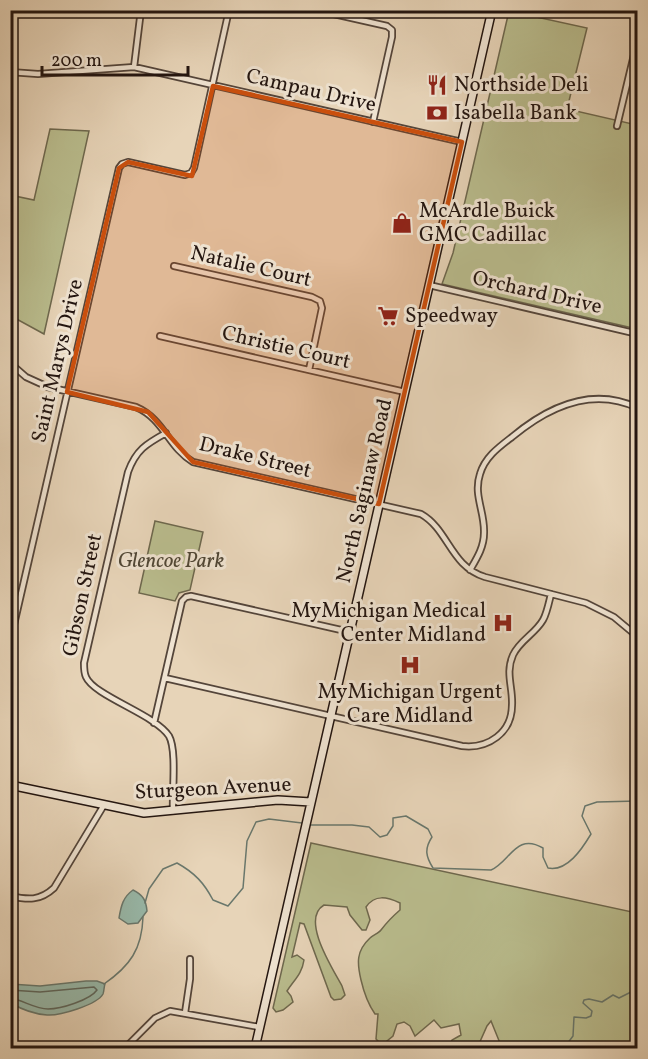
<svg xmlns="http://www.w3.org/2000/svg" width="648" height="1059" font-family="Vollkorn,serif">
  <style>
    .green { fill: #b9bc8d; stroke: #6e684e; stroke-width: 1.5 }
    .water { fill: #98b9aa; stroke: #69776c; stroke-width: 1.5 }
    .lines { fill: none; stroke-linecap: round; stroke-linejoin: round }
    .shore { stroke: #5e675d; stroke-width: 1.5 }
    .stream { stroke: #69776c; stroke-width: 1.5 }
    .street-casing { stroke: #54453a; stroke-width: 8 }
    .secondary-casing { stroke: #231510; stroke-width: 10 }
    .street { stroke: #efe3d1; stroke-width: 4.5 }
    .secondary { stroke: #efe3d1; stroke-width: 7 }
    .marked { fill: #ca4f0d; fill-opacity: 0.2; stroke: #ca4f0d; stroke-width: 4.5; stroke-linejoin: round }
    .labels { text-anchor: middle; dominant-baseline: central; stroke-width: 6; stroke-linejoin: round; paint-order: stroke }
    .poi-label { font-size: 21px; fill: #231510; stroke: #efe3d1; text-anchor: start }
    .street-label { font-size: 21px; fill: #231510; stroke: #efe3d1 }
    .park-label { font-size: 21px; font-style: italic; fill: #504736; stroke: #efe3d1 }
  </style>
  <rect width="100%" height="100%" fill="#e7d4b8"/>
  <filter id="stains"><feTurbulence type="fractalNoise" baseFrequency=".00333" numOctaves="4"/><feColorMatrix values="0 0 0 0 .2 0 0 0 0 .09 0 0 0 0 .02 0 0 0 .5 -.17"/></filter>
  <radialGradient id="worn" r=".72"><stop offset=".6" stop-color="#630" stop-opacity="0"/><stop offset="1" stop-color="#630" stop-opacity=".3"/></radialGradient>
  <path class="green" d="M509 11 587 28 567 109 637 125V329L442 284 453 253Z
    M50 129 89 131 44 334 11 316 10 195 34 200Z
    M155 521 203 532 190 590 179 593 175 601 139 593Z
    M311 843 637 913V1048H502L491 1021 487 1026 478 1046C467 1043 460 1047 449 1045L452 1040 461 1035 459 1024 441 1028 434 1020 415 1036 410 1026 404 1022 397 1024 393 1036 382 1045 376 1039 378 1014H375C368 1004 364 993 361 980 357 963 356 951 370 938 373 935 379 933 381 930 387 922 393 916 400 910V903C387 897 375 894 366 907L370 920 366 930H362L350 915 347 907 324 905C300 919 333 969 342 986L345 995 341 999 334 1000 331 997 304 924 300 923 292 957 297 955 304 960C302 974 294 980 287 991L291 996 293 1002 283 1010 276 1012 273 1008Z"/>
  <path class="water" d="M133 890C143 895 146 900 147 911L138 923 128 924 119 918C121 906 123 897 133 890Z
    M86 981H97L105 984C104 986 104 992 103 994 97 1005 59 1016 47 1015 34 1014 21 1009 11 1003V984L40 986Z"/>
  <g class="lines">
    <path class="shore" d="M10 990 40 992 94 987 97 990C90 1000 61 1009 48 1009 35 1009 23 1000 10 998"/>
    <path class="stream" d="M310 825H352L369 827 380 837 387 835 393 826V818L406 816 428 829 432 837C424 849 426 857 433 868L491 870C510 862 516 832 543 848V857L548 868C567 872 582 849 591 834L582 816 585 806 597 802 638 801
      M145 903 149 889 163 869 177 863C195 873 204 883 213 900L228 906 243 888 247 841 256 822 269 819 302 823
      M104 984C130 966 142 949 143 917
      M564 1048 573 1036 574 1017 586 1018 591 1016 592 1011 583 1003 584 1000 589 999 602 1002 613 995 619 998 631 992 638 993"/>
    <g class="street-casing">
      <path id="street" d="M316 10 387 26 392 30V37L373 122
        M134 67 141 10
        M10 72 38 74 134 67 462 142
        M617 126 638 38
        M174 266 312 297 320 301 322 308 309 370
        M429 285 638 334
        M160 336 405 392
        M10 363 26 377 48 387 136 407C164 419 168 447 193 462L421 514C449 530 450 566 485 577L586 603 614 617 638 637
        M166 433C146 444 136 450 128 472L84 663C84 668 84 673 86 677 94 696 156 715 169 736 177 750 172 793 173 811
        M470 570C477 558 484 547 484 533 485 512 473 495 480 474 485 457 499 447 512 437 548 407 592 386 638 408
        M10 642 119 168 122 164 128 162 185 175 191 173 194 168 229 10
        M165 678 462 746C488 749 512 733 512 705 513 687 505 673 513 655 520 640 535 634 543 620 547 613 549 602 551 594
        M154 723 182 601 186 597 191 596 350 632
        M10 896C28 900 40 901 54 888L104 805
        M185 1013 190 979V959
        M125 1048 155 1018 170 1011 259 1027"/>
    </g>
    <g class="secondary-casing">
      <path id="secondary" d="M10 785 144 813 278 800 311 802
        M255 1048 492 10"/>
    </g>
    <use href="#street" class="street"/>
    <use href="#secondary" class="secondary"/>
  </g>
  <path class="marked" d="M213 86 462 142 379 504 193 462 148 412 67 392 119 168 128 162 192 176Z"/>
  <defs>
    <g id="restaurant-bare" transform="scale(1.62)"><path d="M-5-6h1v4h1v-4h1v4h1v-4h1v5L-1.5 .5V6h-2V.5L-5-1ZM5-6V6H3V1.5H1.5Q1.5-4 5-6Z" fill="#8f2418" stroke="#efe3d1" stroke-width="2.5" paint-order="stroke"/></g>
    <g id="bank-bare" transform="scale(1.62)"><path d="M-6-4H6V4H-6ZM0-2.3a2.3 2.3 0 1 0 0 4.6a2.3 2.3 0 1 0 0-4.6Z" fill="#8f2418" stroke="#efe3d1" stroke-width="2.5" paint-order="stroke"/></g>
    <g id="shop-bare" transform="scale(1.62)"><path d="M-5-2.5h2.3a2.7 3.5 0 0 1 5.4 0H5L5.5 6h-11ZM-1.5-2.5h3a1.5 2.3 0 0 0-3 0Z" fill="#8f2418" stroke="#efe3d1" stroke-width="2.5" paint-order="stroke"/></g>
    <g id="supermarket-bare" transform="scale(1.62)"><path d="M-6-5.5h2.5l.6 2H6L4.5 2H-2.5L-4.4-4H-6ZM-1.5 3.2a1.3 1.3 0 1 0 .1 0ZM3 3.2a1.3 1.3 0 1 0 .1 0Z" fill="#8f2418" stroke="#efe3d1" stroke-width="2.5" paint-order="stroke"/></g>
    <g id="hospital-bare" transform="scale(1.62)"><path d="M-5-5h3v3.5h4V-5h3V5h-3V1.5h-4V5h-3Z" fill="#8f2418" stroke="#efe3d1" stroke-width="2.5" paint-order="stroke"/></g>
  </defs>
  <g fill-rule="evenodd">
    <use href="#restaurant-bare" x="437" y="85"/>
    <use href="#bank-bare" x="437" y="113"/>
    <use href="#shop-bare" x="402" y="223"/>
    <use href="#supermarket-bare" x="388" y="316"/>
    <use href="#hospital-bare" x="503" y="623"/>
    <use href="#hospital-bare" x="410" y="665"/>
  </g>
  <g class="labels">
    <g class="poi-label">
      <text x="454" y="85">Northside Deli</text>
      <text x="454" y="113">Isabella Bank</text>
      <text x="419" y="211">McArdle Buick<tspan x="419" dy="24">GMC Cadillac</tspan></text>
      <text x="405" y="316">Speedway</text>
      <text x="486" y="611" text-anchor="end">MyMichigan Medical<tspan x="486" dy="24">Center Midland</tspan></text>
      <text x="410" y="692" text-anchor="middle">MyMichigan Urgent<tspan x="410" dy="24">Care Midland</tspan></text>
    </g>
    <g class="street-label">
      <text transform="translate(311 91) rotate(13)">Campau Drive</text>
      <text transform="translate(251 267) rotate(13)">Natalie Court</text>
      <text transform="translate(537 293) rotate(13)">Orchard Drive</text>
      <text transform="translate(286 348) rotate(13)">Christie Court</text>
      <text transform="translate(58 361) rotate(-77)">Saint Marys Drive</text>
      <text transform="translate(255 458) rotate(14)">Drake Street</text>
      <text transform="translate(365 491) rotate(-77)">North Saginaw Road</text>
      <text transform="translate(83 595) rotate(-78)">Gibson Street</text>
      <text transform="translate(213 789) rotate(-3)">Sturgeon Avenue</text>
    </g>
    <g class="park-label">
      <text x="171" y="561">Glencoe Park</text>
    </g>
  </g>
  <rect width="648" height="1059" fill="none" stroke="#e7d4b8" stroke-width="36"/>
  <rect x="12" y="12" width="624" height="1035" fill="none" stroke="#231510" stroke-width="3"/>
  <rect x="18" y="18" width="612" height="1023" fill="none" stroke="#231510" stroke-width="1.5"/>
  <path d="M42 66v9h146v-9" fill="none" stroke="#231510" stroke-width="3"/>
  <text x="51" y="66" font-size="18" fill="#231510" stroke="#efe3d1" stroke-width="4.5" paint-order="stroke">200 m</text>
  <rect width="100%" height="100%" filter="url(#stains)"/>
  <rect width="100%" height="100%" fill="url(#worn)"/>
</svg>
